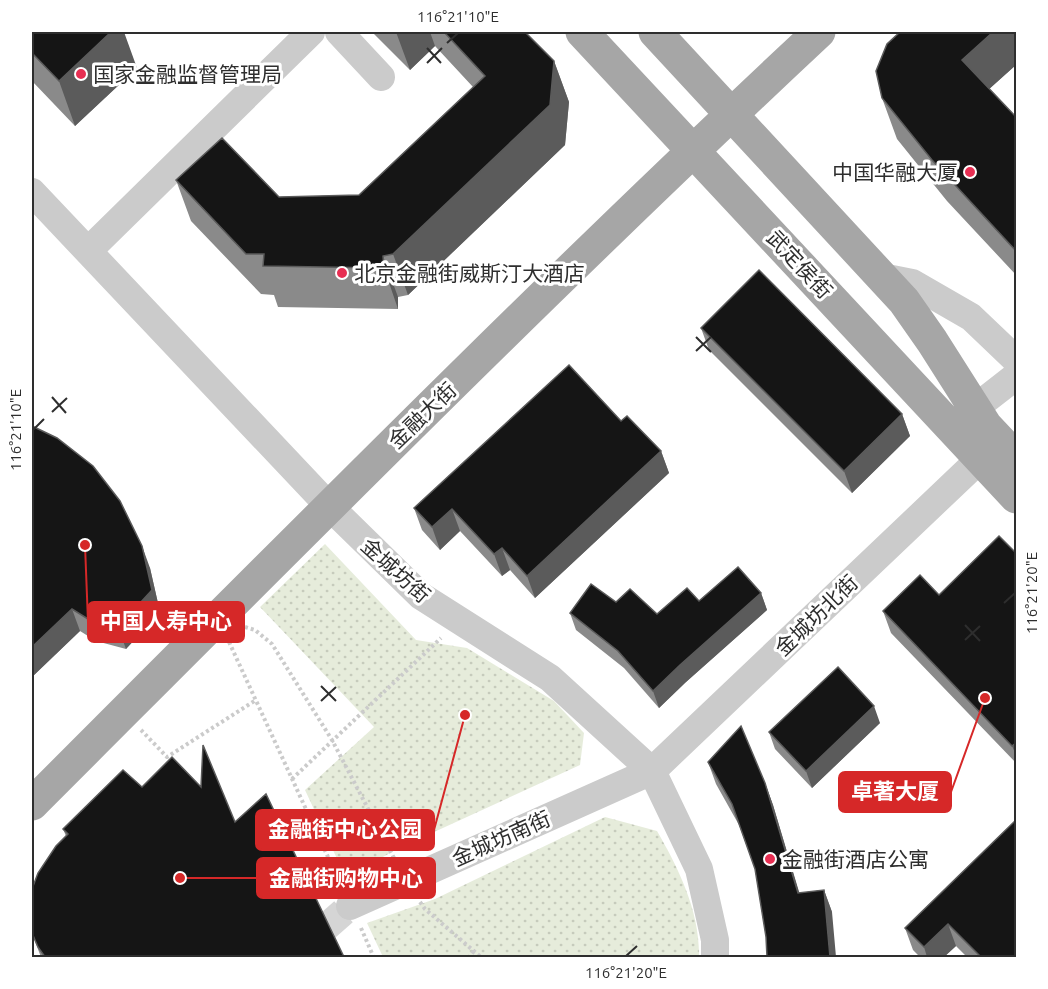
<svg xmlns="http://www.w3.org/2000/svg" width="1048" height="989" font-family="Ubuntu,'Noto Sans SC',sans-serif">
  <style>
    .park { fill: url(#park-dots) }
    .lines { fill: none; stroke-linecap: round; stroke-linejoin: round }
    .minor-tunnel { stroke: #d5d5d5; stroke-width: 28; stroke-dasharray: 28 14; stroke-linecap: butt }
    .path { stroke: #cbcbcb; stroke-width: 4; stroke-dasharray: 3 3; stroke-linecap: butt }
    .minor { stroke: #cbcbcb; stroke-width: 28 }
    .major { stroke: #a6a6a6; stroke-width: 33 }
    .wall { fill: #8a8a8a }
    .shaded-wall { fill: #5b5b5b }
    .building { fill: #151515; stroke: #5b5b5b; stroke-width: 1.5 }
    .ticks { fill: none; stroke: #2e2e2e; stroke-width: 2 }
    .poi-dot { fill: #e72e52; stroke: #fff; stroke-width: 2 }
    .labels { text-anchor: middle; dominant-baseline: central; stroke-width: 6; stroke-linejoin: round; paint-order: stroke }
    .poi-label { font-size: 21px; fill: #2e2e2e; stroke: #fff; text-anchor: start }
    .street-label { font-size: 21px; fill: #2e2e2e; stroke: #fff }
    .leader { fill: none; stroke: #d62828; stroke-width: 2 }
    .callout-dot { fill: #d62828; stroke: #fff; stroke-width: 2 }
    .callout { fill: #d62828; stroke: #d62828; stroke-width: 2 }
    .callout-label { font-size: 22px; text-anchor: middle; font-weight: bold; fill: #fff }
    .neatline { fill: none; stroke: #2e2e2e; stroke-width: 2 }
    .ticks-label { font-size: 15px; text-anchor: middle; fill: #2e2e2e }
  </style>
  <defs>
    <pattern id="park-dots" width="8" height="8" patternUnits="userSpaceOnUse" patternTransform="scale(1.5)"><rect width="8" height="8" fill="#e6ecdb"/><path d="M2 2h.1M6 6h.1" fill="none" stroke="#c6cbbc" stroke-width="1.8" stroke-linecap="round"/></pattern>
  </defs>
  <rect width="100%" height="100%" fill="#fff"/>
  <path class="park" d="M325 544 416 640 467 648 554 701 584 733 580 765 397 849 346 878 305 790 374 727 260 607Z
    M605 817 657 831C679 869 700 912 699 957H383L367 923 435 899Z"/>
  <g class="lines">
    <path class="minor-tunnel" d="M291 958 350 906"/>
    <path class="path" d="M245 627 255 630 272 644 332 740 395 860
      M229 642 340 883
      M141 730 167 757 256 700
      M292 779 441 638
      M420 902 425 909 482 958
      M361 928 374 958
      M468 958 474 951"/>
    <path class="minor" d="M339 32 381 77
      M32 192 329 506 421 596 550 678 652 771 699 869 715 940V958
      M88 251 311 32
      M882 277 912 283 971 317 1016 360
      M975 408 1016 376
      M350 906 652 771 980 459"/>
    <path class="major" d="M582 32 1016 497
      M655 32 904 301 932 341 986 426 1016 458
      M32 804C292 544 550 283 819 32"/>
  </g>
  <path class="wall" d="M32 32 137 68 75 126 32 81Z
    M372 32H525L554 61 569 102 565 145 408 295 398 297V309L278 307 274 295 261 294 191 221 176 180 279 197 359 195 473 87 435 46 410 70Z
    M1017 32V64L989 89 1017 118V276L947 201 897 139 882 98Z
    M701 328 902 414 910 436 852 493 709 350Z
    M621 421 661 451 669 473 535 598 510 570 502 576 460 531 440 550 422 530 414 508Z
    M32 426 150 568 160 612 126 649 96 641 80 631 32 677Z
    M1017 554V764L891 633 883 611 939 595Z
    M761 593 767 610 686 682 659 708 624 668 576 630 570 613 616 602 657 614 699 601Z
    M880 723 812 788 775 749 769 732Z
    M708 762 765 783 773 805 799 893 824 890 832 912 766 937 755 869 739 825 716 784Z
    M142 787 235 822 344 957H41L32 934 66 836 63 829Z
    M1017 819V957H967L956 946 944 957H920L913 950 905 928Z"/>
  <path class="shaded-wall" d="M111 32H124L137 68 75 126 59 81Z
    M396 32H430L435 46 410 70Z
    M993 32H1017V64L977 100 962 60Z
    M554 61 569 102 565 145 408 295 393 254Z
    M383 256 398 297V309L384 268Z
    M902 414 910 436 852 493 844 471Z
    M661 451 669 473 535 598 527 576Z
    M452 509 460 531 440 550 432 527Z
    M142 546 150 568 160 612 126 649 118 627Z
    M502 548 510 570 502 576 494 554Z
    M761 593 767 610 686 682 659 708 653 691 680 665Z
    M72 609 80 631 32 677V647Z
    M874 706 880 723 812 788 806 771Z
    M1017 742V757L1012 746Z
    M765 783 773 805 806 915 798 893Z
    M824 890 832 912 836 957H830Z
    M948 924 956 946 944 957H927L924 947Z"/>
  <path class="building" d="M32 32H111L59 81 32 53Z
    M444 32H525L554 61 550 105 393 254 383 256 384 268 263 266 264 254H246L176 180 222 138 279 197 359 195 485 76Z
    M900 32H993L962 60 1017 118V252L932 160 882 98 876 71 887 44Z
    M759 270 902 414 844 471 701 328Z
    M569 365 621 421 627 416 661 451 527 576 502 548 494 554 452 509 432 527 414 508Z
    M32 426 57 438 93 466 120 501 142 546 152 590 118 627 88 619 72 609 32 647Z
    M999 536 1017 554V742L1012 746 883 611 920 575 939 595Z
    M738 567 761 593 680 665 653 691 618 651 570 613 591 584 616 602 630 589 657 614 687 588 699 601Z
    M838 667 874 706 806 771 769 732Z
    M741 726 765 783 798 893 824 890 830 957H767L766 937 755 869 732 804 708 762Z
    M203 745 235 822 266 794 344 957H45L38 947 32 933V889L38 873 56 846 68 834 63 829 123 770 142 787 172 757 201 787Z
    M1017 819V957H981L948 924 924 947 905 928Z"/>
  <path class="ticks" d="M447 43 458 33M427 48 441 63M427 63 442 48M696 337 711 352M696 351 711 337M52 397 66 413M52 412 67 398M33 430 44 419M1004 603 1015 593M965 625 980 641M965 640 980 626M321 686 336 701M321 701 336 687M626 956 637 946"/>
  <g class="poi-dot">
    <circle cx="81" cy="74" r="6"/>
    <circle cx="970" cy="172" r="6"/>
    <circle cx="342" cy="273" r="6"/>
    <circle cx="770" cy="859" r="6"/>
  </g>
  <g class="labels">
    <g class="poi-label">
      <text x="93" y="74">国家金融监督管理局</text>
      <text x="958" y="172" text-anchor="end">中国华融大厦</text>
      <text x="354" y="273">北京金融街威斯汀大酒店</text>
      <text x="782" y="859">金融街酒店公寓</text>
    </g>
    <g class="street-label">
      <text transform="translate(800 264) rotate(47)">武定侯街</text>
      <text transform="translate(422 415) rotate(-44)">金融大街</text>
      <text transform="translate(396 570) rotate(42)">金城坊街</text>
      <text transform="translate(816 615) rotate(-44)">金城坊北街</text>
      <text transform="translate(501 838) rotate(-24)">金城坊南街</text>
    </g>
  </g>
  <path class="leader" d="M85 545L88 622M985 698L951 792M465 715L434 830M180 878L257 878"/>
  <g class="callout-dot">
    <circle cx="85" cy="545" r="6"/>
    <circle cx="985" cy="698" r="6"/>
    <circle cx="465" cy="715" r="6"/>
    <circle cx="180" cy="878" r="6"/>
  </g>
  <g class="callout">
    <rect x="88" y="602" width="156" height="40" rx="6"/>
    <rect x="839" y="772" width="112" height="40" rx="6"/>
    <rect x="256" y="810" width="178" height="40" rx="6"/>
    <rect x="257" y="858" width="178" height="40" rx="6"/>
  </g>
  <g class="callout-label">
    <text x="166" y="629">中国人寿中心</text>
    <text x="895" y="799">卓著大厦</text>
    <text x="345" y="837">金融街中心公园</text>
    <text x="346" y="886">金融街购物中心</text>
  </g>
  <rect width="1048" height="989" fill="none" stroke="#ffffff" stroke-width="66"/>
  <rect x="33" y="33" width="982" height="923" class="neatline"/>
  <g class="ticks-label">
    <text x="458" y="22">116°21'10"E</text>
    <text transform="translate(16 430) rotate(-90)" y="5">116°21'10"E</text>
    <text transform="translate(1032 593) rotate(-90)" y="5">116°21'20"E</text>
    <text x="626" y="978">116°21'20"E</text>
  </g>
</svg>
